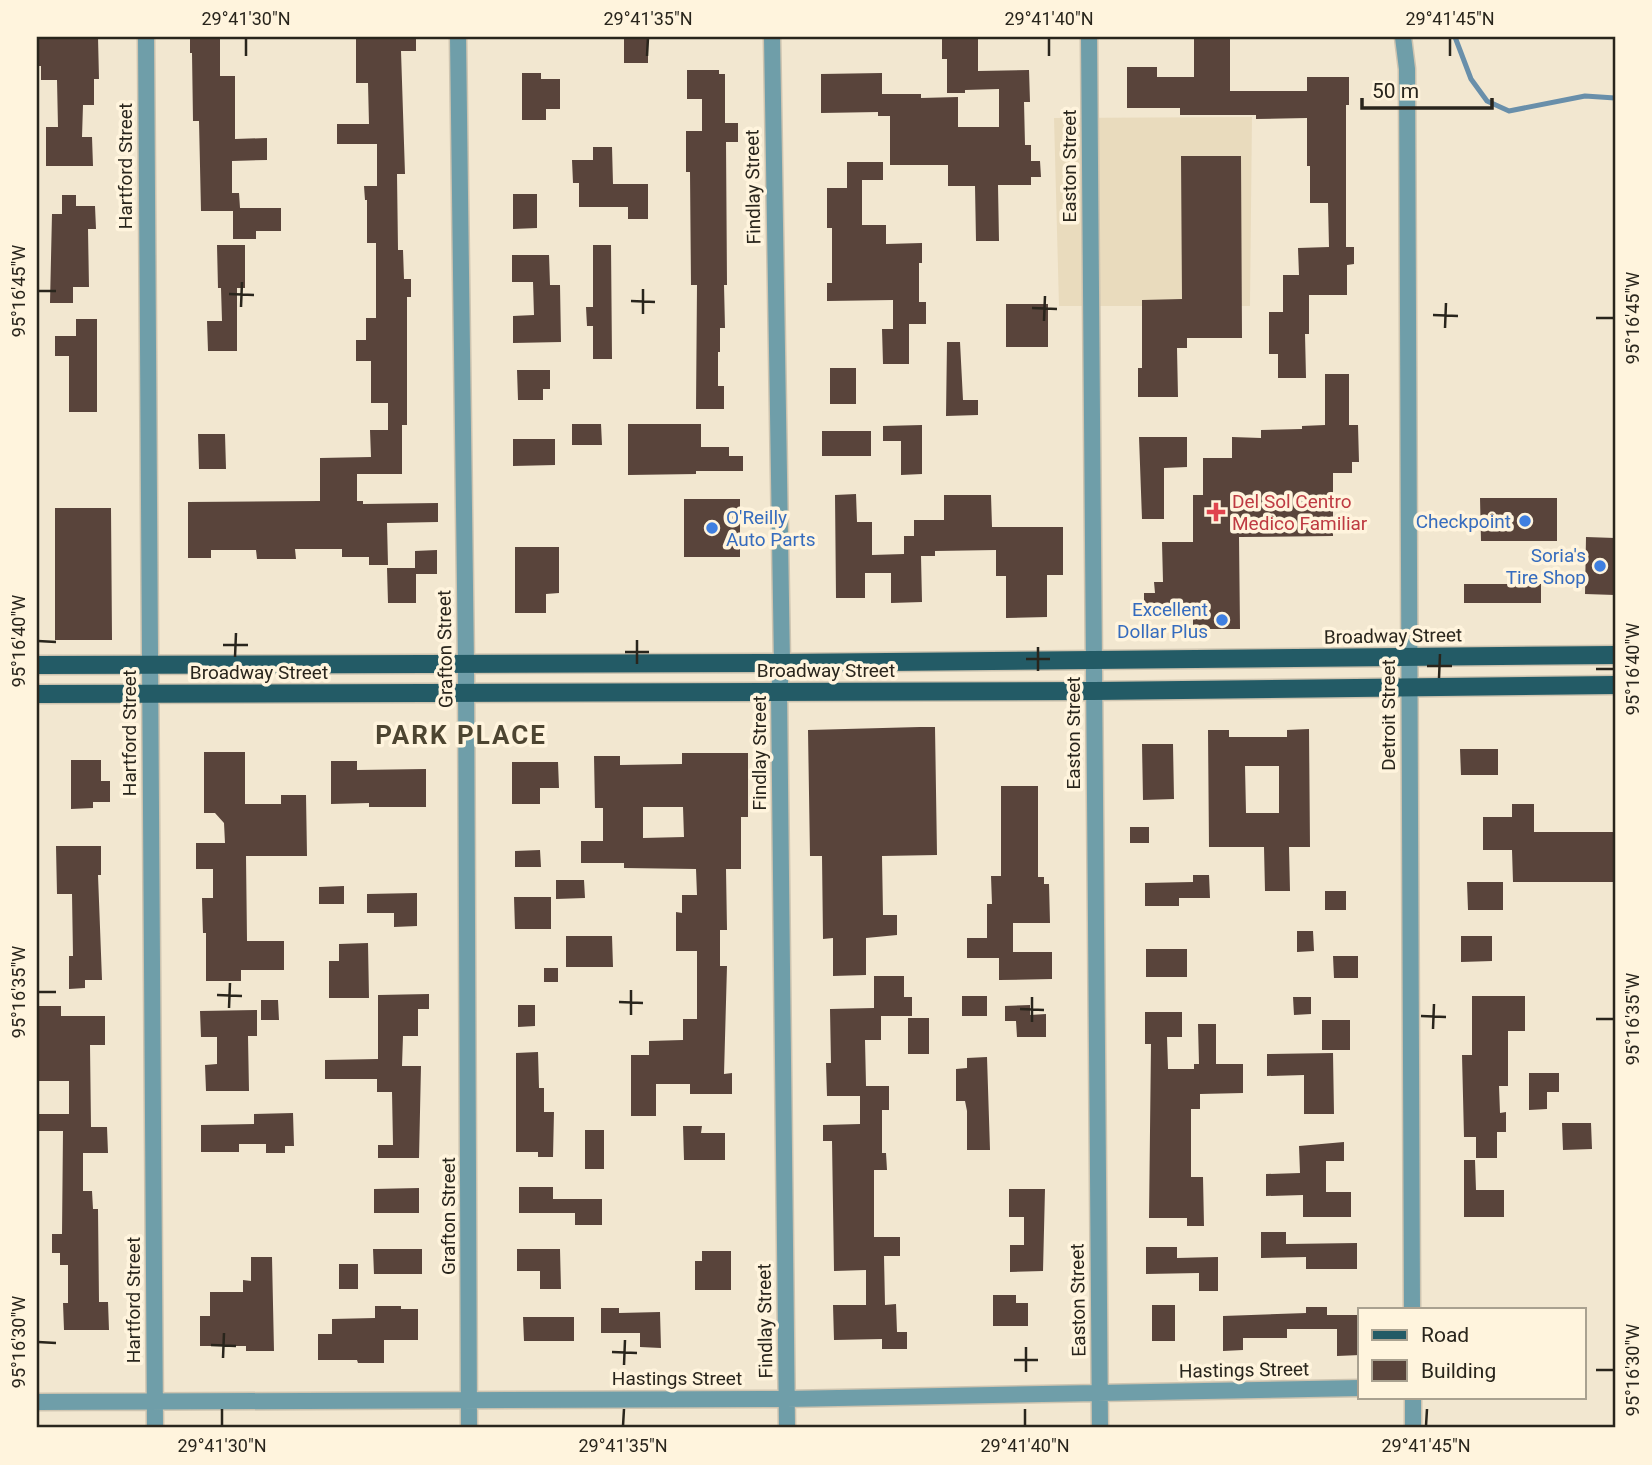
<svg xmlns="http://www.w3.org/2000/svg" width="1652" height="1465" font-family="Roboto,sans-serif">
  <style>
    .built { fill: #e9dbbd }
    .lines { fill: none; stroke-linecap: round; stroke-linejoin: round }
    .stream { stroke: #698faa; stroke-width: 5 }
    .building { fill: #59443b; fill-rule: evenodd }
    .minor-casing { stroke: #cec4b0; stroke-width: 19 }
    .primary-casing { stroke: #cec4b0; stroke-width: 21 }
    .minor { stroke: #6f9ea9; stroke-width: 16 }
    .primary { stroke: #235b66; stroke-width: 18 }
    .ticks { fill: none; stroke: #29251c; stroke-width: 2.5 }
    .health-dot { fill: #e0444e; stroke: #fff4dd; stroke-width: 2.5 }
    .shop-dot { fill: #3f7fe0; stroke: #fff4dd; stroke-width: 2.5 }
    .labels { text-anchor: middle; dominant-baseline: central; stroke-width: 7; stroke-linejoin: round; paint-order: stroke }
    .street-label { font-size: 19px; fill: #29251c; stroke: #fff4dd }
    .health-label { font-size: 19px; fill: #be3a42; stroke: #fff4dd; text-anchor: start }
    .shop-label { font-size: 19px; fill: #366cbe; stroke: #fff4dd; text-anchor: end }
    .district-label { font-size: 26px; font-weight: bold; letter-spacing: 2px; fill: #4d4531; stroke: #fff4dd }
    .neatline { fill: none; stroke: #29251c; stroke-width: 2.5 }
    .ticks-label { font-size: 18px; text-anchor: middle; fill: #29251c }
  </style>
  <rect width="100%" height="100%" fill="#f2e7d0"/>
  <path class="built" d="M1252 117 1250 306H1059L1054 118Z"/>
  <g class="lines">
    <path class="stream" d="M1455 37 1471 79 1487 101 1509 111 1585 96 1615 98"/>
  </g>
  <path class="building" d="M37 37H98L99 79H94V105H83L82 137H92L93 166H46V127H58L57 80H41V66H37Z
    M190 37H220V76H235V139L267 138V160L232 161V193H239L240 208H281V231H256V239H233V211H201L199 121H193L192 53H190Z
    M356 37H416V51H401L405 174H397L398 250H403L404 279H411V297H407V425H402V474H357V501H363V504L438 503V522L387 523 388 565H369V557H342V549H295L296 559H257L256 550H211V558H188V502L320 501V458L371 457 370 430H388V403H371V361H356V340H366V318H376V243H367V200H365L364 186H377V144H337V124H369L368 83H356Z
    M624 37H648V63H624Z
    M942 37H978V71L1029 70 1030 102H1024L1025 145H1031V161H1040L1041 177H1031V185H998L999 241H976L975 186H948V165H890V116H878V112L821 113V74L882 73V94H921V98L958 97V127H999V89L965 90V93H947V59H942Z
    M1194 37H1230V91H1307V77H1349V105H1346V247H1354V264L1347 265V295H1309V334H1305L1306 378H1278V354H1269V312H1283V275H1299L1298 248 1329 247 1328 203H1310V166H1307V118L1256 119V115H1180V108H1127V67H1157V77H1194Z
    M687 70H719V74H725V123H738V142H726L727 285H724L725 328H720V352H718V386H724V409H696L697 285H691L690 172H686V131H702V99H687Z
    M522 73H541V79H560V109H546V120H522Z
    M593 147H612L613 184H648V219H628V207H579V183H573L572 160H593Z
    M1181 156H1241L1242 338H1187V348H1177L1178 397H1138V368H1142V300L1182 299Z
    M847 162H883V180H862V225H886V244L922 243V263H919V302H926V324H909V364H883L882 329H893V300L827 301V283H832V228H827V188H847Z
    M513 194H537V228L513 229Z
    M62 195H76V206H95L96 229H88L89 287H73V303H50L52 214H62Z
    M217 245H245V288H237V351H208L207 321H222L221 288H218Z
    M593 245H611L612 359H593V326H587L586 307H593Z
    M512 255H549L550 285H560L561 342 513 343V316L534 315 533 282H512Z
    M1006 304H1048V347H1006Z
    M76 319H97V412H69V356H55V336H76Z
    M947 342H960L963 400H978V415L946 416Z
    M830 368H856V404H830Z
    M517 370H550V389H543V400H518Z
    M1325 374H1349V425H1358L1359 462H1352V473H1333V536L1239 537 1240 629H1193V613H1144V593H1155L1154 582H1163L1162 542H1193V495H1203V458H1232V437L1261 438V430L1302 429V426L1325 425Z
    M572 424H601L602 445H572Z
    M628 424H701V447H729V456H743V471H696V474L628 475Z
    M922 425V474L901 475V441H883V426Z
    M822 431H871V456H822Z
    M198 434H225L226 469H199Z
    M1139 437H1187V467L1164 468V519H1142Z
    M513 439H555V465L513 466Z
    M856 494 857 522H872V555L904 554V536H914V520H944V495H991L992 527H1063V575H1047V617L1006 618V576H996V550L935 551V556H921L922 602 891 603V573H865V598H836L835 495Z
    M1480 498H1557V541H1481Z
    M684 499H740V557H684Z
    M55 508H111L112 640H55Z
    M1586 537 1615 538V595L1585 594Z
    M515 547H559V593L546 594V613H515Z
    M437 550V574H416V603H388L387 568H415V551Z
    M1464 584H1541V603H1464Z
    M920 727H935L937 855 882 856 883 915H897V935L866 938V975L833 976V938L823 939 822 856H810L808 730Z
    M1309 729 1310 847H1289L1290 891H1265L1264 847H1209L1208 730H1229V737H1287V730ZM1245 766H1279V813H1246Z
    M1142 744H1173L1174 799 1143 800Z
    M1460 749H1498V775H1461Z
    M204 752H245V804H281V795H306L307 856H246L247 941H284V970H241V981H206V933H203L202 898H213V869H196V843H225L224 823 215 813H204Z
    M682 753H748V817H741V869H726L727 930H720V966H727L724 1074 732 1073V1094H690V1084H656V1116H631V1055H649V1041L683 1040V1019H697V951H676V912L682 913V895H697L696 869 624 868V863H581V841H603V808H595L594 756H620V765L682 764ZM643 807H683L684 837 643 838Z
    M71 760H101V781H110V802H93V808L71 809Z
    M331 761H357V770L426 769V807H369V803L331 804Z
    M512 762H558L559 788H540V804H512Z
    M1001 786H1038V877H1044V884H1049L1050 923H1013V952H1052V979L999 980V958H967V938H987V904H992L991 876H1001Z
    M1512 804H1534V832H1615V882H1513L1512 850H1483V817H1512Z
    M1130 827H1149V843H1130Z
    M56 846H101V875H98L102 980H85V988L69 989V956H73L72 894H57Z
    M540 850 541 867H515V851Z
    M1193 875H1209L1210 898H1179V906H1145V883L1193 882Z
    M556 880H584L585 898 556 899Z
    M1467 882H1503V910H1468Z
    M344 886V904H319V887Z
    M1325 891H1346V910H1325Z
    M417 893V926L394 927V913H367V894Z
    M514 897H551V929H515Z
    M1297 931H1313L1314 951 1297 952Z
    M566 936H612L613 967H566Z
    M1461 936H1492V961L1461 962Z
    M368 943 369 998H329V961H339V944Z
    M1146 949H1187V977H1146Z
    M1333 956H1358V978H1334Z
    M544 968H558V982H544Z
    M874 976H904V997H912V1016H881V1040H865L866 1086H889V1110H882V1153H886L887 1170H874V1237H900V1256H884L885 1305 896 1304 897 1332H907V1349H882V1339L834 1340 833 1305H866V1270L834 1271 832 1141H823V1125L860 1124V1096H827L826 1063H831L830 1009 874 1008Z
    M429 994V1009H418V1036H403L402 1066H421L419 1158H378V1145H393L392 1092H377V1079H325V1060L378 1059V995Z
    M962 996H987V1016H962Z
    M1472 996H1525V1031H1508V1086H1499L1500 1113 1506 1112V1132H1497V1158H1476V1137H1464L1462 1055H1472Z
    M1293 997H1311V1014L1294 1015Z
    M261 1000H278L279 1020H261Z
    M518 1005H535V1026L518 1027Z
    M1030 1005V1015L1046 1014V1037H1017L1016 1021H1005V1006Z
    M39 1006H61V1016H105V1045H90L91 1127H107L108 1153H83V1191H92L93 1209H98L99 1302H108L109 1330H64L63 1303H68V1265H60V1253H52V1234H62L63 1131H37V1114H69V1081H39Z
    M257 1010V1036H248L249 1091H206L205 1065 217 1064V1037H201L200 1011Z
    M1145 1012H1182V1037H1167L1168 1069H1194V1064H1199L1198 1024H1216V1064H1243V1093L1200 1094V1109H1191V1177H1203L1204 1226H1187V1218H1149L1151 1044H1145Z
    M908 1018H929V1054H908Z
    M1322 1020H1350V1050H1322Z
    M538 1052 539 1088H544V1112H554L553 1157H538V1152H516V1053Z
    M1333 1053 1334 1114H1304V1075L1267 1076V1054Z
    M987 1057 990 1150H967V1111L965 1101H956V1069L967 1068V1058Z
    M1529 1073H1559V1092H1547V1109L1529 1110Z
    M293 1113 294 1146H285V1153H266V1144H239V1152H201V1125L254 1124V1114Z
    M1562 1123H1591L1592 1149 1563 1150Z
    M683 1126H702L701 1133H725V1160H684Z
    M585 1130H604V1169H585Z
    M1344 1142V1161H1326V1192H1351V1217H1303V1195L1266 1196V1174L1300 1173 1299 1146Z
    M1464 1160H1475L1476 1190H1504V1217H1464Z
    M519 1187H553V1199H602V1225H575V1213H519Z
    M419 1188V1213H374V1189Z
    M1009 1189H1045L1043 1271 1010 1272V1245H1024V1217H1009Z
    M1261 1232H1286V1244L1357 1243V1269H1306V1257L1261 1258Z
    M1146 1247H1177V1258L1218 1257V1291H1199V1273L1146 1274Z
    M373 1249H422V1274H374Z
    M517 1249H560L561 1289H540V1271H517Z
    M702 1251H731V1290H695V1261H702Z
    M251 1257H272L274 1351H246V1346H200V1316H210V1292H243V1280L251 1281Z
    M339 1264H358V1289H339Z
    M993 1295H1016V1303H1028V1326H993Z
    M1152 1305H1175V1341H1152Z
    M375 1306H401V1309H418V1340H384V1363H358L357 1360H318V1334H332V1319L375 1318Z
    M1306 1307H1327V1315H1360V1355L1337 1356V1329H1287V1338H1243V1350L1223 1351V1316L1306 1313Z
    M601 1308H619V1313L660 1312 661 1348 640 1347V1333H601Z
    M523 1317H574V1341H524Z"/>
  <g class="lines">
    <g class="minor-casing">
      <path id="minor" d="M146 37 155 1428
        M458 37 466 665 469 1428
        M772 37 782 663 779 691 787 1428
        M1089 37 1100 1428
        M1403 37 1407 69 1412 1309
        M1413 1397V1428
        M37 1402 787 1399 1360 1388"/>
    </g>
    <g class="primary-casing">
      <path id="primary" d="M37 665 782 663 1615 655
        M37 694 1094 691 1615 685"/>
    </g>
    <use href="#minor" class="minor"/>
    <use href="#primary" class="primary"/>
  </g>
  <path class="ticks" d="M246 56V38M647 56 648 38M1049 56V38M1450 56V38M38 291H56M229 294 254 295M631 301 655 302M241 307 242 282M1032 308 1057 309M643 314V289M1433 315 1458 316M1596 318H1614M1044 321 1045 296M1445 328 1446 303M38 641 56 642M223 645H248M625 652H649M235 657 236 633M1026 659H1050M637 664V640M1427 666H1452M1596 669H1614M1038 671V647M1439 678 1440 654M38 992H56M217 995 242 996M619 1002 643 1003M229 1008 230 983M1020 1009 1044 1010M631 1015V990M1421 1016 1446 1017M1596 1019H1614M1032 1022V997M1433 1029 1434 1004M38 1342 56 1343M211 1345 236 1346M612 1352 637 1353M223 1358 224 1333M1014 1360H1038M624 1365 625 1340M1596 1370H1614M1026 1372V1347M222 1426V1409M623 1426 624 1409M1025 1426V1409M1426 1426 1427 1409"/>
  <path class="health-dot" d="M1212.5 501.5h7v7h7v7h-7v7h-7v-7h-7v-7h7z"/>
  <g class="shop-dot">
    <circle cx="1525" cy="521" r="7"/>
    <circle cx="712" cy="528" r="7"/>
    <circle cx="1600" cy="566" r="7"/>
    <circle cx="1222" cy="620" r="7"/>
  </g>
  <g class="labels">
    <g class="street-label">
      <text transform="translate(125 166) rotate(-90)">Hartford Street</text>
      <text transform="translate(1069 166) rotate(-90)">Easton Street</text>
      <text transform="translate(753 187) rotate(-91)">Findlay Street</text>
      <text transform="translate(1393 636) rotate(-1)">Broadway Street</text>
      <text transform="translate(445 649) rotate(-91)">Grafton Street</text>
      <text x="826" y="670">Broadway Street</text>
      <text x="259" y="672">Broadway Street</text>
      <text transform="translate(1388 715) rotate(-90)">Detroit Street</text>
      <text transform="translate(129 733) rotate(-90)">Hartford Street</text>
      <text transform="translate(1073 733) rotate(-90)">Easton Street</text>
      <text transform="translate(759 753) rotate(-90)">Findlay Street</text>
      <text transform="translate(448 1216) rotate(-90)">Grafton Street</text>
      <text transform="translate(133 1300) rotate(-90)">Hartford Street</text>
      <text transform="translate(1078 1300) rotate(-91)">Easton Street</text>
      <text transform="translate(765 1321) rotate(-91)">Findlay Street</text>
      <text transform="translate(1244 1370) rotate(-1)">Hastings Street</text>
      <text x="677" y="1378">Hastings Street</text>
    </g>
    <g class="health-label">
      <text x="1232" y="501">Del Sol Centro<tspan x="1232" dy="22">Medico Familiar</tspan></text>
    </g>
    <g class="shop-label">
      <text x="726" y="517" text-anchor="start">O'Reilly<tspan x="726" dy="22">Auto Parts</tspan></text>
      <text x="1511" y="521">Checkpoint</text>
      <text x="1586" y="555">Soria's<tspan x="1586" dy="22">Tire Shop</tspan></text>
      <text x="1208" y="609">Excellent<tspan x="1208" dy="22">Dollar Plus</tspan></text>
    </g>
    <g class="district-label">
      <text x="461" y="735">PARK PLACE</text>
    </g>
  </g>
  <rect width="1652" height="1465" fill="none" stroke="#fff4dd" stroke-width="77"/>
  <rect x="1358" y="1308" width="228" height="91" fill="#fff4dd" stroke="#a9a190" stroke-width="2"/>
  <rect x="1372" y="1330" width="35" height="10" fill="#235b66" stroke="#a9a190" stroke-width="2"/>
  <text x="1421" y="1342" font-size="21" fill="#29251c">Road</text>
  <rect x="1372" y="1360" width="35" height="21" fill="#59443b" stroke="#a9a190" stroke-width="2"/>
  <text x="1421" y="1378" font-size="21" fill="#29251c">Building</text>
  <path d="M1362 98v10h130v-10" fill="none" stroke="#29251c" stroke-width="3.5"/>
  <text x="1372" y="98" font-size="21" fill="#29251c" stroke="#fff4dd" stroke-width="5" paint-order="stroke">50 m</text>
  <rect x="38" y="38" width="1576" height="1388" class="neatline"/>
  <g class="ticks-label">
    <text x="246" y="25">29°41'30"N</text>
    <text x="648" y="25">29°41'35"N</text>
    <text x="1049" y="25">29°41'40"N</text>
    <text x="1450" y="25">29°41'45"N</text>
    <text transform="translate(19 291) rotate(-90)" y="6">95°16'45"W</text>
    <text transform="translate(1633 318) rotate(-90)" y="6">95°16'45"W</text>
    <text transform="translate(19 641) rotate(-90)" y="6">95°16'40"W</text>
    <text transform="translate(1633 669) rotate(-90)" y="6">95°16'40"W</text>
    <text transform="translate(19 992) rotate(-90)" y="6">95°16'35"W</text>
    <text transform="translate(1633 1019) rotate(-90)" y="6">95°16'35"W</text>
    <text transform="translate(19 1342) rotate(-90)" y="6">95°16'30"W</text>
    <text transform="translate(1633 1370) rotate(-90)" y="6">95°16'30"W</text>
    <text x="222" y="1452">29°41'30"N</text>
    <text x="623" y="1452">29°41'35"N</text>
    <text x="1025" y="1452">29°41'40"N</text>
    <text x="1426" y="1452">29°41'45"N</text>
  </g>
</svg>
